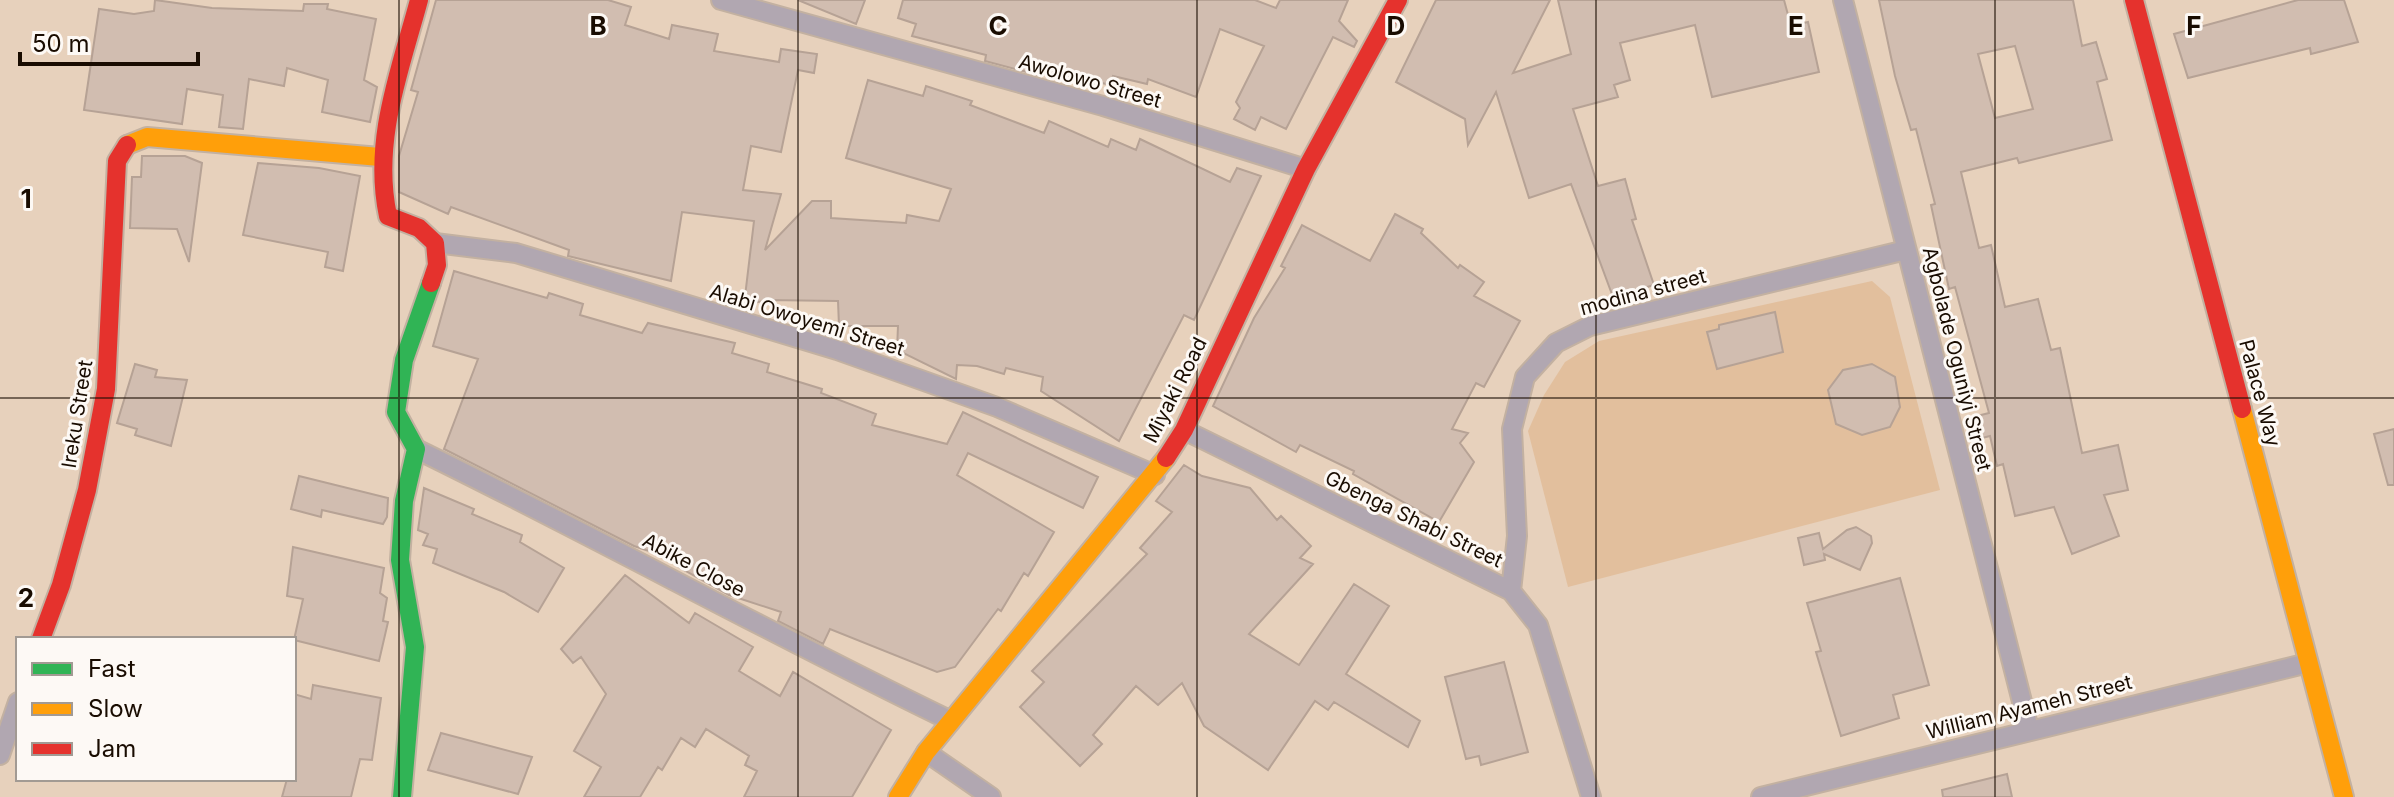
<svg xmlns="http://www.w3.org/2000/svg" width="2394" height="797" font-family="Inter,sans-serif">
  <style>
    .green { fill: #e2bf9d }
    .building { fill: #d1bdb0; stroke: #b6a295; stroke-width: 2; fill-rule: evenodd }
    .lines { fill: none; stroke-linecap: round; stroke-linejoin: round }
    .street-casing { stroke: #c3b1a1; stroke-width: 22 }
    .fast-casing { stroke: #c3b1a1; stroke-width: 22 }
    .slow-casing { stroke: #c3b1a1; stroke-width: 22 }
    .jam-casing { stroke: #c3b1a1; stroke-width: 22 }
    .street { stroke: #b1a7b1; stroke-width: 18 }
    .fast { stroke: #30b455; stroke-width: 18 }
    .slow { stroke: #ff9f0a; stroke-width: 18 }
    .jam { stroke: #e5322d; stroke-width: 18 }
    .grid { fill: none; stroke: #190c01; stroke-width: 2; stroke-opacity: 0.55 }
    .labels { text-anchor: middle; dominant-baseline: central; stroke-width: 6; stroke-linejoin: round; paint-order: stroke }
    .street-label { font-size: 20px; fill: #190c01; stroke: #fdf9f5 }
    .grid-label { font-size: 26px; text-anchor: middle; font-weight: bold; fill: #190c01; stroke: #fdf9f5; stroke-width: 6; stroke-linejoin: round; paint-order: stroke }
  </style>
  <rect width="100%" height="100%" fill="#e7d1bc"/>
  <path class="green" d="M1872 281 1890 297 1940 490 1568 587 1528 431 1544 395 1565 362 1599 341Z"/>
  <path class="building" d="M155 0 212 8 303 11 304 4H328L327 9 376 19 364 80 377 87 370 122 322 112 328 80 287 68 284 86 249 79 243 129 219 127 223 95 187 89 182 124 84 110 99 9 134 14 154 11Z
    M436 0H608L631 7 625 25 669 39 672 25 718 34 714 51 779 62 781 49 817 54 814 73 798 70 781 152 751 146 743 190 781 194 765 250 812 201H831V218L906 223 907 215 939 221 951 189 846 158 868 80 923 96 926 86 972 101 970 105 1044 133 1049 121 1108 147 1111 139 1136 150 1140 139 1230 182 1237 168 1261 176 1194 320 1184 315 1119 441 1041 391 1043 377 1006 368 1004 374 977 366 957 365 956 379 897 350 898 326H839L838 301 768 300 744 305 754 221 682 212 671 281 568 256 569 250 451 207 448 214 399 192V156L418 92 411 90Z
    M798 0H865L856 24Z
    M903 0H1255L1276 8 1280 0H1348L1339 21 1357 41 1354 47 1333 37 1286 129 1261 117 1255 130 1234 119 1240 108 1236 102 1264 46 1220 29 1196 97 1148 79 1147 84 1113 76 1111 85 1043 70 1042 76 985 61 986 55 912 36 916 24 898 18Z
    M1436 0H1550L1513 73 1571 54 1558 0H1784L1791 26 1808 22 1819 72 1712 97 1695 25 1620 43 1630 80 1614 85 1618 97 1573 109 1598 186 1625 179 1636 219 1632 220 1654 285 1613 297 1571 184 1529 198 1496 92 1468 145 1465 119 1396 82Z
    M1879 0H2073L2082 46 2096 42 2107 79 2097 82 2112 140 2019 163 2017 158 1961 172 1979 248 1991 245 2005 307 2038 299 2051 350 2060 348 2082 453 2118 445 2128 490 2104 495 2119 536 2072 554 2054 507 2015 516 2003 464 1997 466 1990 436 1970 441 1965 419 1989 413 1955 287 1949 289 1931 205 1935 204 1916 129 1911 130 1895 76ZM2015 46 2033 109 1995 118 1978 54Z
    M2298 0H2344L2358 42 2311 54 2310 48 2188 78 2174 34Z
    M142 156H185L202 163 189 262 177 229 130 228 132 177H141Z
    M258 163 319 168 360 176 343 271 325 267 328 252 243 235Z
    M1395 214 1423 229 1421 233 1458 268 1460 265 1484 282 1474 296 1520 321 1484 387 1476 383 1452 429 1468 433 1460 443 1474 462 1439 522 1353 474 1354 471 1300 445 1296 452 1213 406 1254 318 1285 268 1281 266 1302 225 1370 261Z
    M454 271 547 298 549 293 583 304 580 315 642 333 648 323 735 343 732 353 769 364 767 372 822 389 821 393 876 414 872 425 947 444 963 412 1098 477 1083 508 968 453 957 475 1054 532 1028 576 1024 573 1001 611 998 609 955 667 937 672 830 629 823 644 778 621 781 612 729 595 677 566 679 561 634 546 444 449 478 359 433 346Z
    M1775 312 1783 352 1717 369 1707 332 1719 329V325Z
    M135 364 157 370 155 377 187 380 171 446 135 435 137 429 117 423Z
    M1872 364 1895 377 1900 407 1890 427 1862 435 1836 424 1828 390 1843 370Z
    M2394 429V485H2388L2374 434Z
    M1184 465 1202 476 1250 488 1277 520 1281 516 1311 546 1300 558 1313 564 1249 634 1299 665 1354 584 1389 606 1346 674 1420 721 1408 747 1334 702 1328 710 1315 701 1268 770 1204 726 1182 683 1158 705 1136 686 1093 735 1102 744 1080 766 1020 707 1044 682 1032 671 1147 554 1140 548 1172 512 1156 501Z
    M299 476 388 498 387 517 383 524 322 510 321 517 291 509Z
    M424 488 474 509 472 514 522 535 520 542 564 568 538 612 504 592 433 563 437 549 423 545 428 534 418 530Z
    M1856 527 1871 536 1872 543 1860 570 1824 554 1825 560 1804 565 1798 538 1819 533 1823 549 1847 530Z
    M293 547 384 568 380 593 387 598 383 621 388 622 379 661 294 640 303 599 287 596Z
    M625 575 689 623 695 613 753 647 739 671 780 696 793 672 891 730 852 797H744L757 771 745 765 749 756 706 729 695 747 681 738 662 770 658 767 640 797H584L601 767 574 751 606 694 581 657 573 663 561 649Z
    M1900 578 1929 685 1893 695 1899 718 1841 736 1816 652 1821 651 1807 603Z
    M1504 662 1528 752 1481 765 1479 756 1466 759 1445 677Z
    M313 685 381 698 372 760 360 759 351 797H282L287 779H294V694L311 699Z
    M441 733 532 757 518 794 428 770Z
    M2007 774 2012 797H1943L1942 790Z"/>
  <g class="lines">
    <g class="street-casing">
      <path id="street" d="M721 0 1103 106 1306 169
        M1843 0 2029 729
        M435 243 516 253 837 350 997 407 1155 475
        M1184 430 1511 591 1538 625 1591 797
        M416 449C596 537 771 634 951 721
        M1511 591 1517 536 1512 429 1525 377 1556 343 1590 326 1906 250
        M926 752 991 797
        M0 755 18 702
        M1761 797 2308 663"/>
    </g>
    <g class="fast-casing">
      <path id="fast" d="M402 797 415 647 400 560 404 501 416 449 396 412 404 360 431 283"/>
    </g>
    <g class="slow-casing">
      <path id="slow" d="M127 145 147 137 380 157
        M2242 409 2344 797
        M898 797 926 752 1166 458"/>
    </g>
    <g class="jam-casing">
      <path id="jam" d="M419 0C400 71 372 141 388 216L419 228 435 243 437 265 431 283
        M2134 0 2242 409
        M1166 458 1184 430 1306 169 1398 0
        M41 639 61 585 87 490 106 389 117 161 127 145"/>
    </g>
    <use href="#street" class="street"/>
    <use href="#fast" class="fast"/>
    <use href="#slow" class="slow"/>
    <use href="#jam" class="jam"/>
  </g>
  <path class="grid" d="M399 0V797M798 0V797M1197 0V797M1596 0V797M1995 0V797M0 398H2394"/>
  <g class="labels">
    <g class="street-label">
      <text transform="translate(1090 81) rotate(16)">Awolowo Street</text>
      <text transform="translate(1643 292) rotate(-15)">modina street</text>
      <text transform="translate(807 320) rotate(17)">Alabi Owoyemi Street</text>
      <text transform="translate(1957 359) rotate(76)">Agbolade Oguniyi Street</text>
      <text transform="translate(1175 390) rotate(-63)">Miyaki Road</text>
      <text transform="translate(2260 393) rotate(75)">Palace Way</text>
      <text transform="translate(77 414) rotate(-81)">Ireku Street</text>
      <text transform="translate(1414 519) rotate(26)">Gbenga Shabi Street</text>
      <text transform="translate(694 565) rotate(28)">Abike Close</text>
      <text transform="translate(2029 707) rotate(-14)">William Ayameh Street</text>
    </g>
  </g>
  <g class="grid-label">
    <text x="598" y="35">B</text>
    <text x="998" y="35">C</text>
    <text x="1396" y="35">D</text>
    <text x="1796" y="35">E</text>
    <text x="2194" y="35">F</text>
    <text x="26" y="208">1</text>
    <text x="26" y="607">2</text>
  </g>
  <rect x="16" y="637" width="280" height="144" fill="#fdf9f5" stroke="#a29a93" stroke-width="2"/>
  <rect x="32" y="663" width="40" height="12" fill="#30b455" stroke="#a29a93" stroke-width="2"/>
  <text x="88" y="677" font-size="24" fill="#190c01">Fast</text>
  <rect x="32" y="703" width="40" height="12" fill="#ff9f0a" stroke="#a29a93" stroke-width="2"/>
  <text x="88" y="717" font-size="24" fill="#190c01">Slow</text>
  <rect x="32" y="743" width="40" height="12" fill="#e5322d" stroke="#a29a93" stroke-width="2"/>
  <text x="88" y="757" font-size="24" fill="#190c01">Jam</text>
  <path d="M20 52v12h178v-12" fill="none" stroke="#190c01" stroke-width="4"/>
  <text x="32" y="52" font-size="24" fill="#190c01" stroke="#fdf9f5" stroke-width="6" paint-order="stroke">50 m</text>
</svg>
